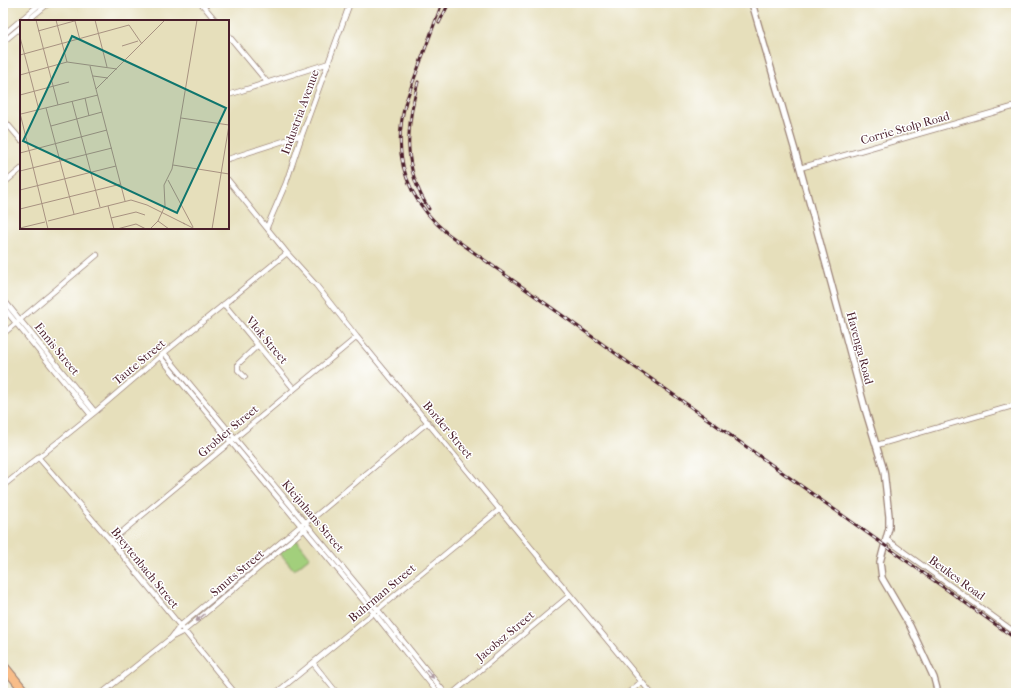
<svg xmlns="http://www.w3.org/2000/svg" width="1019" height="696" font-family="'IM FELL French Canon',serif">
  <style>
    .green { fill: #a2cf7c; stroke: #767754 }
    .lines { fill: none; stroke-linecap: round; stroke-linejoin: round }
    .minor-casing { stroke: #987f73; stroke-width: 6 }
    .tertiary-casing { stroke: #987f73; stroke-width: 8 }
    .trunk-casing { stroke: #987f73; stroke-width: 10 }
    .minor { stroke: #fff; stroke-width: 4.5 }
    .tertiary { stroke: #fff; stroke-width: 5.5 }
    .trunk { stroke: #f8bd89; stroke-width: 8 }
    .rail-casing { stroke: #4a1f2b; stroke-width: 3 }
    .rail { stroke: #fff; stroke-width: 1.5; stroke-dasharray: 4.5; stroke-linecap: butt }
    .oneway { fill: #ae9aa0 }
    .labels { text-anchor: middle; dominant-baseline: central; stroke-width: 3; stroke-linejoin: round; paint-order: stroke }
    .street-label { font-size: 12px; fill: #4a1f2b; stroke: #fff }
    .inset-road { fill: none; stroke: #a89281; stroke-width: 1 }
    .view { fill: #0f766e; fill-opacity: 0.15; stroke: #0f766e; stroke-width: 2 }
    .inset-edge { fill: none; stroke: #4a1f2b; stroke-width: 2 }
  </style>
  <rect width="100%" height="100%" fill="#fff"/>
  <filter id="ink" filterUnits="userSpaceOnUse"><feTurbulence type="fractalNoise" baseFrequency=".025" numOctaves="2"/><feDisplacementMap in="SourceGraphic" scale="8" xChannelSelector="R" yChannelSelector="G"/><feConvolveMatrix kernelMatrix="1 2 1 2 8 2 1 2 1" color-interpolation-filters="sRGB"/></filter>
  <filter id="wash" filterUnits="userSpaceOnUse"><feTurbulence type="fractalNoise" baseFrequency=".012" numOctaves="4" result="noise"/><feDisplacementMap in="SourceGraphic" scale="16" xChannelSelector="R" yChannelSelector="G"/><feGaussianBlur stdDeviation="0.9" result="paint"/><feColorMatrix in="noise" values="0 0 0 0 0 0 0 0 0 0 0 0 0 0 0 0 0 1.4 0 .05"/><feComposite in="paint" operator="in"/></filter>
  <g filter="url(#wash)">
    <rect width="100%" height="100%" fill="#e6dfbb"/>
    <path class="green" d="M296 539 310 557 294 570 279 552Z"/>
  </g>
  <g filter="url(#ink)">
    <g class="lines">
      <g class="minor-casing">
        <path id="minor" d="M201 3 216 21
          M27 21 49 3
          M3 35 41 3
          M228 35 267 82
          M3 42 21 27
          M228 95 329 63
          M3 119 21 140
          M228 159 302 135
          M800 168 1016 106
          M228 180 287 253 316 285 357 337 651 693
          M3 184 21 169
          M267 227 286 183 302 135 350 3
          M3 299 95 412
          M224 304 294 389
          M3 307 91 415
          M3 334 97 255
          M164 353 378 610 445 693
          M160 357 374 613 438 693
          M245 377 238 370V364L258 345
          M877 445 1016 405
          M38 457 111 541 235 693
          M3 486 95 412 164 353 287 253
          M886 539 1016 633
          M111 541 357 337
          M172 637 184 631 306 528
          M313 663 337 693
          M102 693 171 638 180 626 305 522 312 519 428 422
          M276 693 500 509
          M453 693 570 595
          M628 693 641 682"/>
      </g>
      <g class="tertiary-casing">
        <path id="tertiary" d="M752 3 800 168 866 412 884 471 889 516V528L880 562 882 578 910 626 934 678 938 693"/>
      </g>
      <g class="trunk-casing">
        <path id="trunk" d="M3 665 26 693"/>
      </g>
      <use href="#minor" class="minor"/>
      <use href="#tertiary" class="tertiary"/>
      <use href="#trunk" class="trunk"/>
      <g class="rail-casing">
        <path id="rail" d="M442 3 406 101C391 154 406 199 448 234L1016 639
          M439 23 449 3
          M418 82C406 129 402 167 429 209"/>
      </g>
      <use href="#rail" class="rail"/>
    </g>
    <defs><path id="oneway-solid" d="M-6-.8H1V-3.2L6.5 0L1 3.2V.8H-6Z"/></defs>
    <g class="oneway">
      <use href="#oneway-solid" transform="translate(200 618) rotate(140)"/>
      <use href="#oneway-solid" transform="translate(430 674) rotate(51)"/>
    </g>
  </g>
  <g class="labels">
    <g class="street-label">
      <text transform="translate(300 112) rotate(-70)">Industria Avenue</text>
      <text transform="translate(905 128) rotate(-16)">Corrie Stolp Road</text>
      <text transform="translate(267 340) rotate(50)">Vlok Street</text>
      <text transform="translate(860 348) rotate(75)">Havenga Road</text>
      <text transform="translate(57 349) rotate(51)">Ennis Street</text>
      <text transform="translate(139 362) rotate(-40)">Taute Street</text>
      <text transform="translate(448 430) rotate(50)">Border Street</text>
      <text transform="translate(228 431) rotate(-40)">Grobler Street</text>
      <text transform="translate(313 516) rotate(50)">Kleijnhans Street</text>
      <text transform="translate(145 568) rotate(51)">Breytenbach Street</text>
      <text transform="translate(237 573) rotate(-40)">Smuts Street</text>
      <text transform="translate(957 578) rotate(36)">Beukes Road</text>
      <text transform="translate(382 593) rotate(-40)">Buhrman Street</text>
      <text transform="translate(505 636) rotate(-40)">Jacobsz Street</text>
    </g>
  </g>
  <g transform="translate(20 20)">
    <rect width="209" height="209" fill="#e6dfbb"/>
    <path class="inset-road" d="M16 0 38 85M36 0 47 42M75 0 87 47M55 1 60 20M18 11 58 0M0 17 19 90M102 26 118 21M0 35 109 5 122 24M70 46 105 181M0 55 47 42 97 49M73 56 88 58M76 69 145 0M0 75 49 62M65 78 69 96M52 81 80 187M26 88 54 194M0 93 28 209M1 94 78 75M161 98 209 105M31 106 82 92M0 133 87 110M153 145 209 154M0 151 92 128M148 160 173 207M0 170 96 146M88 186 94 209M0 189 101 164M91 198 116 192 125 195M28 201 111 180 127 185 165 204M138 201 149 209M163 203 175 209M0 208 25 202M97 209 116 204 126 209M130 209 138 201 145 186 144 165 152 149 177 0M192 209 209 105"/>
    <path class="view" d="M52 16 206 88 157 193 3 121Z"/>
    <rect width="209" height="209" class="inset-edge"/>
  </g>
  <rect width="1019" height="696" fill="none" stroke="#fff" stroke-width="16"/>
</svg>
